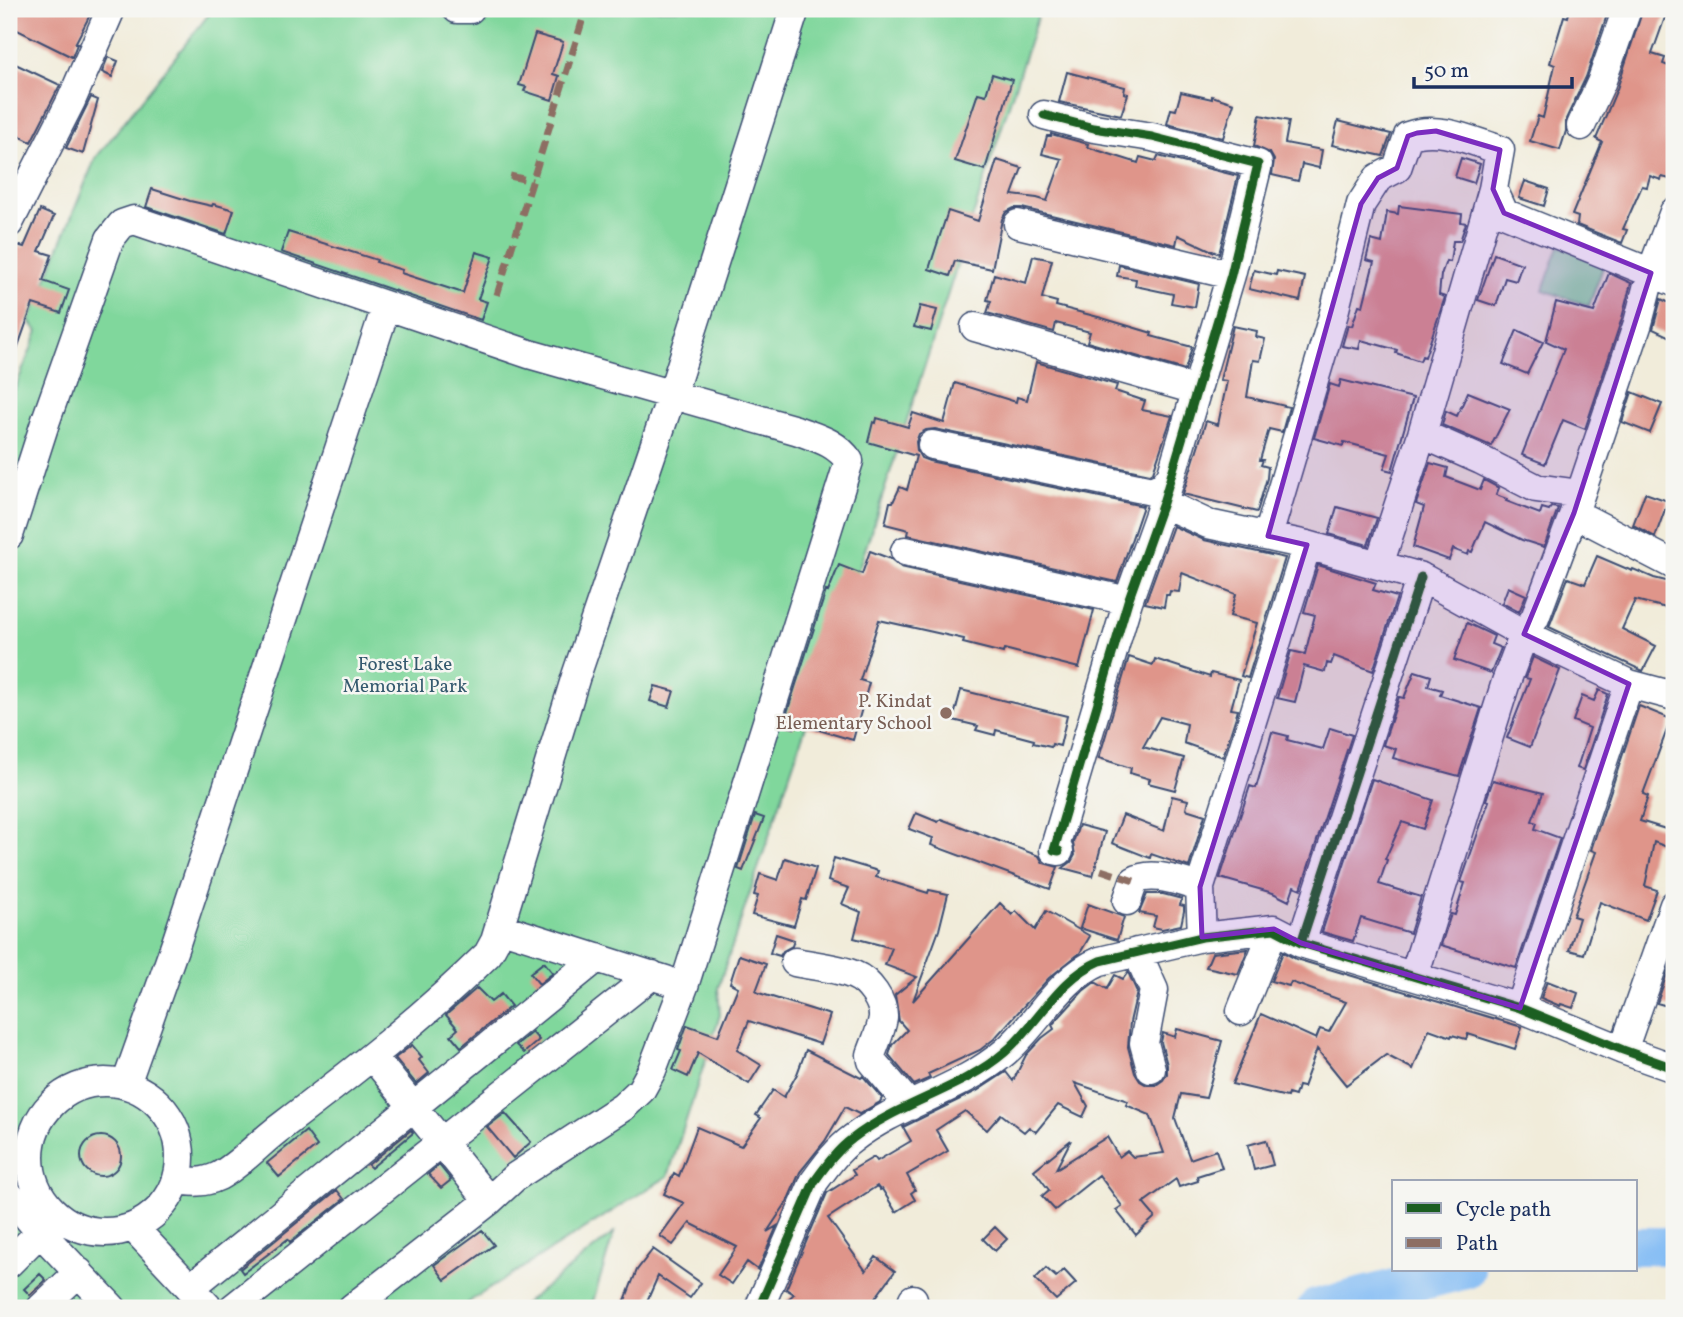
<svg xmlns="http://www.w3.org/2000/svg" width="1683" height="1317" font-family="Vollkorn,serif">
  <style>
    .green { fill: #80d79c; stroke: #4e837d; stroke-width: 2 }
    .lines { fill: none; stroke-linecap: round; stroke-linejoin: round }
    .river { stroke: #83bcf4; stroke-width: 38 }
    .building { fill: #df958a }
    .minor-casing { stroke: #3b4b71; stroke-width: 31 }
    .minor { stroke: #fff; stroke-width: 28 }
    .quiet { stroke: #8d6e63; stroke-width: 7; stroke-dasharray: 14 7; stroke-linecap: butt }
    .cycleway-casing { stroke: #f6f6f2; stroke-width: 13 }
    .cycleway { stroke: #1b5e20; stroke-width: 9 }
    .marked { fill: #7b2cbf; fill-opacity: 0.2; stroke: #7b2cbf; stroke-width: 5; stroke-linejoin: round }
    .education-dot { fill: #8d6e63; stroke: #f6f6f2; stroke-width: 2.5 }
    .labels { text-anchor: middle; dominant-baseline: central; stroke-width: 5; stroke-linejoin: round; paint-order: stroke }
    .park-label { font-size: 19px; fill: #34596e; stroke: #f6f6f2 }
    .education-label { font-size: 19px; fill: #785e54; stroke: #f6f6f2; text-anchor: end }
  </style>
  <rect width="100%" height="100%" fill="#f6f6f2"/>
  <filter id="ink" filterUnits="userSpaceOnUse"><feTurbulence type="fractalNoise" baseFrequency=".0143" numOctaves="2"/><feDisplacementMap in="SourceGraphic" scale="14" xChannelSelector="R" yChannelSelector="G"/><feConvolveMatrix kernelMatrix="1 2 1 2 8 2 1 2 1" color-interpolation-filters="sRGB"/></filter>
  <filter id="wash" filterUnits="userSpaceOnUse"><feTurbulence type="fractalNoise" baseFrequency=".00686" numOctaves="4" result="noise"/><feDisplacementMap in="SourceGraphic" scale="28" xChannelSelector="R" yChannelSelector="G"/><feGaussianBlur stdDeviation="1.57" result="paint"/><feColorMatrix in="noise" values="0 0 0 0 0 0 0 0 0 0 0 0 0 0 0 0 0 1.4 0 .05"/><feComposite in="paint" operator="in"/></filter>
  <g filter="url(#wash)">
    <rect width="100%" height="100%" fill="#f1ecda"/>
    <path class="green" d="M213 9H1040L866 547 718 988 720 1015 668 1176 473 1299 462 1308H9V404L38 331 29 321 95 159Z
      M1559 246 1605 262 1589 306 1543 290Z
      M614 1233 591 1308H519Z"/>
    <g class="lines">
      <path class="river" d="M1636 1246H1674
        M1316 1308 1466 1270"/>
    </g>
    <g id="blocks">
      <path class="building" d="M9 9H93L75 44H77L72 57 9 26Z
        M1570 9H1609L1586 77 1566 119V131L1560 150 1530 141 1538 116 1543 118 1555 65 1550 63 1564 16 1568 17Z
        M1643 9H1668L1652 54 1665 58 1663 64 1674 68V180L1662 177 1661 180 1650 176 1647 187 1642 186 1623 229 1627 230 1622 243 1577 225 1578 217 1572 215 1602 142 1596 139 1617 89Z
        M535 34 563 42 553 74 559 76 552 100 524 91 526 87 519 85Z
        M108 57 118 61 112 77 102 72Z
        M9 61 60 85 31 142 9 131Z
        M1067 72 1125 87 1124 93 1128 94 1121 115 1059 102Z
        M992 74 1012 80 985 170 955 161 978 93 986 95Z
        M1181 92 1212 99V96L1234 103 1223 138 1167 124 1171 109 1176 110Z
        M91 97 98 100 83 154 66 148Z
        M1260 115 1289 121 1285 143 1322 150 1319 168 1302 164 1298 181 1272 175 1274 160 1270 153 1254 146Z
        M1338 121 1391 134 1383 156 1332 145Z
        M1051 134 1088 144 1087 147 1138 163 1140 157 1156 161 1158 156 1238 176 1219 254 1178 235 1176 245 1022 208H1014L1006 212 1002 219 992 269 955 261 950 276 929 269 948 211 978 221 997 160 1022 168 1012 195 1037 198 1047 201 1062 159 1042 154 1047 136H1051Z
        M1461 158 1480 164 1474 183 1455 177Z
        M1525 181 1549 189 1544 206 1519 198Z
        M152 189 190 201 212 206 213 204 234 210 226 234 146 207Z
        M1399 206 1462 214 1461 222 1466 223 1460 241H1453L1450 262 1446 261 1441 275 1439 295 1445 297 1425 357 1422 356 1420 361 1396 353 1397 350 1361 340 1359 349 1342 346 1348 325 1352 326 1359 305 1363 306 1374 262 1366 260 1371 240 1382 243 1387 212 1398 214Z
        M40 210 54 216 39 251 52 255 43 281 69 290 61 313 33 304 11 366 9 365V272L17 245 24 247Z
        M288 232 377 260 376 262 402 270 401 273 463 293 476 252 493 257 478 299 487 302 481 320 281 252Z
        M1494 254 1522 264 1516 281 1505 278 1496 306 1478 300Z
        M1033 256 1052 260 1042 298 1057 302 1056 306 1102 318 1152 333 1151 336 1192 347 1185 370 1087 342 1090 332 1056 323 1054 332 987 313 991 301 987 300 994 274 1026 283Z
        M1119 265 1199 284 1195 307 1171 303 1173 294 1135 286 1136 279 1117 276Z
        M1254 270 1276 275 1277 271 1305 277 1300 301 1249 289Z
        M1609 273 1631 283 1622 318 1585 429 1563 420 1545 464 1522 455 1564 349 1546 341 1556 302 1594 312Z
        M1661 299 1674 305V339L1653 329Z
        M920 306 937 310 931 331 914 327Z
        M1233 326 1257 331 1256 337 1265 339 1260 361 1253 360 1247 397 1289 407 1282 432 1269 429 1260 460H1263L1261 465 1268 467 1267 478 1257 512 1183 494 1206 421 1218 425 1227 381 1220 380Z
        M1517 330 1543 342 1527 374 1503 364Z
        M1036 362 1117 385 1115 391 1145 401 1142 410 1172 416 1153 472 1150 474 935 429 926 430 919 434 916 442 917 451 921 458 929 461 1143 506 1117 582 908 535 909 530 885 524 890 502H893L900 487 907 490 916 456 868 442 873 422 876 423 877 418 908 427 913 413 944 423 955 383 1016 402 1017 397 1027 400Z
        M1341 380 1413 398 1392 471 1384 469 1389 454 1344 442 1343 446 1314 438 1330 384 1339 387Z
        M1468 392 1510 409 1491 446 1442 425 1446 411 1457 416Z
        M1632 392 1662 404 1650 433 1622 422Z
        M1430 463 1448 468 1446 477 1480 490 1484 480 1499 488 1496 495 1507 499 1506 501 1540 514 1542 508 1549 510 1551 507 1558 508 1544 547 1522 540 1485 522 1472 552 1469 551 1468 555 1453 549 1449 560 1413 547 1424 507 1416 504Z
        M1645 493 1668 501 1655 537 1633 525Z
        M1337 507 1377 518 1368 545 1329 534Z
        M1173 526 1204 540 1285 558 1248 678 1241 676 1257 623 1230 616 1236 594 1182 573 1179 592 1170 591 1169 595H1166L1164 607 1145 603Z
        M870 551 891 559 901 567 1094 610 1079 668 1004 649 1003 653 963 643 964 639 879 620 860 680 869 683 853 740 795 723 794 728 783 725 826 591 828 592 839 565 862 574Z
        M1597 556 1632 571 1633 569 1654 578 1674 583V610L1635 600 1622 629 1656 646 1643 671 1549 627 1568 578 1585 584Z
        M1318 565 1376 583 1373 590 1397 597 1373 671 1334 656 1331 664 1327 663 1325 672 1304 666 1295 702 1277 698 1291 651 1305 654 1315 615 1304 612Z
        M1508 587 1526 595 1519 612 1502 603Z
        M1467 623 1494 636 1491 644 1501 648 1491 673 1454 660Z
        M1129 657 1153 665 1155 659 1210 677 1211 673 1239 680 1231 709 1238 710 1223 757 1184 743 1187 724 1160 717 1143 747 1184 758 1175 790 1148 783 1150 779 1130 773 1131 768 1099 758Z
        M1533 657 1560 670 1530 747 1507 738 1530 679 1525 678Z
        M1415 671 1431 676 1428 686 1442 690 1440 695 1481 708 1459 776 1393 758 1396 749 1383 745 1399 697 1404 698Z
        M655 686 674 691 669 707 650 701Z
        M961 690 1067 716 1060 746 1052 744 1051 747 1033 743 1034 740 996 730 995 735 976 730 978 726 953 720Z
        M1599 690 1608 694 1583 770 1577 768 1590 728 1573 721 1582 696 1594 701Z
        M1639 706 1671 719 1643 794 1648 796 1640 821 1672 831 1667 847 1654 842 1645 886 1657 890 1646 920 1600 902 1584 954 1569 950 1579 918 1573 916 1596 852 1591 850Z
        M1330 728 1352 735 1301 889 1294 886 1289 901 1273 893 1220 878 1250 786 1256 788 1272 732 1288 736 1287 740 1323 749Z
        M1372 779 1433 800 1423 829 1402 822 1385 859 1387 860 1379 884 1421 897 1410 933 1361 918 1353 941 1322 932Z
        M1493 780 1543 793 1532 821 1537 823 1535 829 1560 838 1516 968 1441 945 1451 914 1455 915 1465 883 1461 882 1489 801 1486 800Z
        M1172 796 1188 800 1186 809 1205 815 1189 867 1151 854 1150 858 1112 843 1123 815 1164 831Z
        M916 813 938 822 941 819 1039 856 1043 863 1058 867 1050 889 931 845 933 838 909 829Z
        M755 815 764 818 743 871 738 869Z
        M1079 825 1105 832 1093 876 1063 868 1071 862 1075 855 1073 843Z
        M785 858 816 868 806 900 802 899 794 926 752 915 758 896 754 895 760 874 778 880Z
        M834 858 878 871 876 877 928 893 929 890 948 894 939 930 913 1001 1000 903 1012 915 1016 911 1035 930 1046 911 1090 936 1080 953 1049 978 994 1039 980 1050 928 1074 930 1078 914 1085 889 1055 892 1045 907 1030 899 1021 895 995 917 977 885 965 892 948 854 938 861 912 842 904 849 888 828 881Z
        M1147 894H1163L1182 899 1180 905 1184 906V911L1181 925 1162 929 1153 927 1156 916 1139 913Z
        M1088 904 1124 917 1117 940 1080 928Z
        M776 934 794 940 792 946 783 951 780 956 770 953Z
        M1248 949 1238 974 1206 967 1212 953Z
        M1283 952 1296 959 1522 1027 1515 1049 1468 1034 1466 1039 1452 1035 1451 1037 1429 1029 1413 1069 1386 1055 1346 1085 1317 1049 1303 1087 1298 1086 1295 1096 1288 1094 1287 1097 1232 1084 1261 1014 1316 1039 1320 1029 1329 1032 1346 1002 1291 982 1289 986 1271 981Z
        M1674 954V1008L1657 1003Z
        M739 955 766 964 756 991 759 993 830 1015 820 1044 749 1021 737 1050 761 1065 749 1084 698 1053 688 1077 673 1070 681 1051 678 1050 687 1025 718 1036 738 987 730 983Z
        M544 962 553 973 539 984 530 973Z
        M1128 972 1137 992 1130 1022 1128 1047 1135 1073 1140 1081 1147 1085H1156L1163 1080 1167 1074V1065L1161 1042 1163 1033 1175 1037 1177 1029 1222 1041 1206 1098 1181 1094 1175 1118 1190 1159 1216 1150 1222 1168 1197 1176 1198 1181 1179 1187 1176 1179 1143 1203 1155 1217 1136 1235 1116 1210 1122 1206 1099 1175 1055 1210 1042 1196 1049 1190 1034 1170 1071 1140 1056 1169 1107 1137 1119 1157 1127 1151 1133 1157 1164 1153 1150 1115 1126 1105 1128 1101 1075 1083 1088 1106 1083 1117 1058 1105 1036 1132 1029 1127 1024 1132 1001 1114 987 1130 965 1111 936 1130 948 1151 907 1175 915 1190 911 1193 915 1200 896 1212 882 1189 880 1190 877 1186 828 1218 866 1271 876 1257 895 1271 868 1308H778L794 1294 786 1289 827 1193 855 1175 852 1170 874 1157 877 1161 911 1141 903 1127 977 1091 1006 1072 1013 1081 1026 1055 1042 1038 1054 1029 1052 1025 1083 991 1095 982 1107 989 1115 975 1123 979Z
        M1547 981 1578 993 1573 1008 1561 1004 1560 1006 1541 998Z
        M477 988 491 1002 501 994 511 1006 461 1047 451 1035 458 1029 446 1015Z
        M532 1032 539 1040 524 1053 516 1045Z
        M412 1045 422 1057 419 1060 429 1073 416 1084 395 1058Z
        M806 1050 861 1078 863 1076 882 1098 880 1102 859 1114 845 1107 825 1141 800 1172 787 1202 767 1232 777 1226 758 1270 747 1262 732 1284 718 1275 737 1247 690 1223 673 1245 660 1236 684 1203 664 1194 674 1173 679 1176 697 1127 741 1146 761 1118 756 1115 773 1090 784 1097 797 1074Z
        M505 1113 531 1142 513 1158 487 1127Z
        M411 1130 413 1133 371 1168 368 1165Z
        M306 1131 317 1146 279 1177 267 1163Z
        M81 1156a20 20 0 1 1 40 0a20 20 0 1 1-40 0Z
        M1266 1140 1273 1165 1254 1170 1248 1145Z
        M439 1165 451 1180 441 1188 428 1174Z
        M337 1190 344 1199 290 1242 288 1239 243 1273 240 1269Z
        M995 1227 1007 1239 995 1251 983 1239Z
        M482 1230 494 1245 445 1280 434 1265Z
        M653 1249 701 1283 690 1298 658 1276 644 1308H622L637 1270Z
        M1046 1268 1056 1277 1064 1270 1076 1283 1056 1300 1035 1279Z
        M40 1274 46 1280 30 1295 24 1289Z"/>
    </g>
  </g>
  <g filter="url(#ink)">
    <use href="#blocks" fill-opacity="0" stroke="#3b4b71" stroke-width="2"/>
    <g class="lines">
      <g class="minor-casing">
        <path id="minor" d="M457 9H470
          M1044 115 1094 128 1152 137 1258 164 1231 275 1163 503 1128 601 1054 850 1059 851
          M1581 126 1601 83 1627 9
          M9 223 71 101 111 9
          M1018 224 1231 275
          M975 327 1196 390
          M1422 434 1481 460 1536 488 1580 494
          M932 445 1152 491 1164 485 1170 477
          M1163 503 1208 524 1307 545 1421 577 1524 634 1629 684 1674 696
          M1574 513 1674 565
          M9 535 46 420 110 239 122 224 134 220 529 354 796 430C817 438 836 442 849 461L684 986 652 1070 641 1090 623 1107 515 1177 489 1201 352 1308
          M1268 536 1334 313 1361 204 1378 178 1397 168 1408 136C1438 124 1471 141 1500 150L1493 189 1504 213 1674 282
          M905 551 1128 601
          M1379 565 1422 434 1493 189
          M1127 901 1134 881C1152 870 1180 882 1200 887
          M499 927 666 980
          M1202 937 1200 887 1307 545
          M1301 943 1520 1008 1623 1050 1674 1068
          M1137 952 1154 990 1144 1043 1151 1069
          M795 962C813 966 836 967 854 975 869 981 884 1002 883 1018 881 1031 875 1043 871 1055L872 1061 910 1106
          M1414 976 1506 682 1524 634 1535 618 1574 513 1638 323 1651 273 1674 212
          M1520 1008 1629 684
          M1241 1011 1274 929
          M1623 1050 1674 905
          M373 1057 489 1201
          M30 1157a75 75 0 1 1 150 0a75 75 0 1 1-150 0Z
          M126 1084 176 943 386 307
          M177 1179C192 1183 204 1183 219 1176 242 1163 260 1142 282 1126 353 1072 424 1017 488 954L495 941 576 676 672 394 795 9
          M9 1195 40 1232 112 1308
          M133 1227 209 1308
          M9 1263 40 1232
          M190 1288 597 958
          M41 1308 79 1272
          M233 1308 652 975
          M759 1308 814 1182C825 1167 837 1150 852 1139 898 1103 961 1090 1005 1052 1039 1023 1058 979 1100 961L1202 937 1274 929 1301 943 1421 577
          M910 1308 913 1299"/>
      </g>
      <use href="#minor" class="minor"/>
      <path class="quiet" d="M510 176 532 181
        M497 295 586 9
        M1101 870 1134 881"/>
      <g class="cycleway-casing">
        <path id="cycleway" d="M1044 115 1094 128 1152 137 1258 164 1231 275 1163 503 1128 601 1054 850 1059 851
          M1301 943 1520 1008 1623 1050 1674 1068
          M759 1308 814 1182C825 1167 837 1150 852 1139 898 1103 961 1090 1005 1052 1039 1023 1058 979 1100 961L1202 937 1274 929 1301 943 1421 577"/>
      </g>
      <use href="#cycleway" class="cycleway"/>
    </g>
  </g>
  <path class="marked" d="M1436 131 1500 150 1493 189 1504 213 1651 273 1574 513 1524 634 1629 684 1520 1008 1301 943 1274 929 1202 937 1200 887 1307 545 1268 536 1361 204 1378 178 1397 168 1408 136 1417 133Z"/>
  <circle class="education-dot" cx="946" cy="713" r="7"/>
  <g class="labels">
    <g class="park-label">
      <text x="405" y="665">Forest Lake<tspan x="405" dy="22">Memorial Park</tspan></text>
    </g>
    <g class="education-label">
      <text x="932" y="702">P. Kindat<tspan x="932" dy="22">Elementary School</tspan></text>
    </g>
  </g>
  <rect width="1683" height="1317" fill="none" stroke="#f6f6f2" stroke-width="35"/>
  <rect x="1392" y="1180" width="245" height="91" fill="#f6f6f2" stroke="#9ea6b7" stroke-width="2"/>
  <rect x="1406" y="1203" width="35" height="10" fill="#1b5e20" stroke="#9ea6b7" stroke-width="2"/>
  <text x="1456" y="1216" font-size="21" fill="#1b2f5e">Cycle path</text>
  <rect x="1406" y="1238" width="35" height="10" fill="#8d6e63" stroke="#9ea6b7" stroke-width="2"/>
  <text x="1456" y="1250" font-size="21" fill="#1b2f5e">Path</text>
  <path d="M1414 77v10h158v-10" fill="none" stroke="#1b2f5e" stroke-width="3.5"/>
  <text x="1424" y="77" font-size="21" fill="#1b2f5e" stroke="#f6f6f2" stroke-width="5" paint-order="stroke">50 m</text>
</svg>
